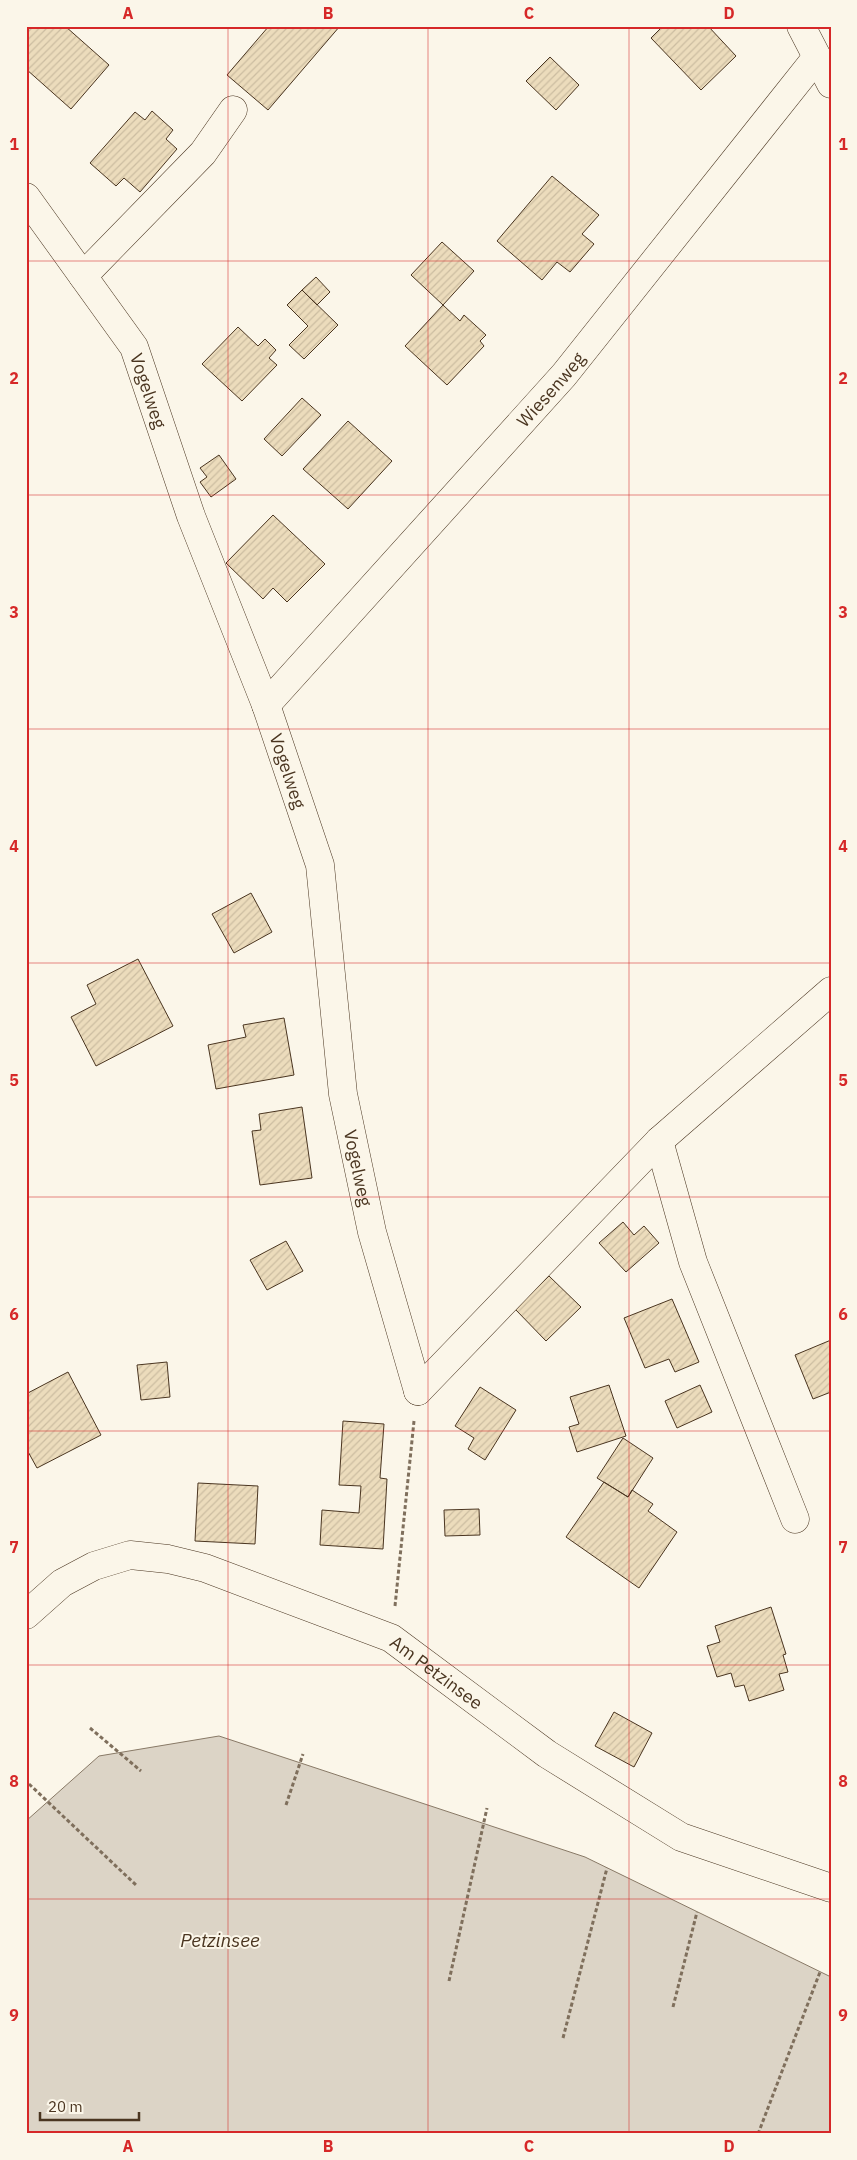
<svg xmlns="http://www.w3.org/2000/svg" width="857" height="2160" font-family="'IBM Plex Sans',sans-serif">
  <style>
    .water { fill: #dcd4c6; stroke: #887966 }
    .building { fill: url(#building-hatch); stroke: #4a3520 }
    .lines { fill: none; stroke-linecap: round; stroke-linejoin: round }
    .minor-casing { stroke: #4a3520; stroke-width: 29 }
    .path { stroke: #7f6f5c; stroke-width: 3; stroke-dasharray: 4 2.5; stroke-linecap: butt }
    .minor { stroke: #fbf6e9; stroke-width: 28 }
    .grid { fill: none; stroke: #d62828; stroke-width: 1; stroke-opacity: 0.55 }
    .labels { text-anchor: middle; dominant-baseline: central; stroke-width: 4; stroke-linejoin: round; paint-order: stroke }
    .street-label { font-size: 18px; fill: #4a3520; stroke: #fbf6e9 }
    .water-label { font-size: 19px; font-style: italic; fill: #4a3520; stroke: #fbf6e9 }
    .neatline { fill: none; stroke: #d62828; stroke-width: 2 }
    .grid-label { font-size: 16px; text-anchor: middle; font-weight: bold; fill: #d62828 }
  </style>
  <defs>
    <pattern id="building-hatch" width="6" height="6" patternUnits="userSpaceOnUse" patternTransform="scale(1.25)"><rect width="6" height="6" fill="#ecdcbc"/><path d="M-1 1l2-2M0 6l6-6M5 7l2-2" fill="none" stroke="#ccbda1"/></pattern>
  </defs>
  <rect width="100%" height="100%" fill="#fbf6e9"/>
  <path class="water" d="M219 1736 585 1857 831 1977V2134H26V1821L99 1756Z"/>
  <path class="building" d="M26 26H65L109 65 71 109 26 69Z
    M269 26H340L268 110 227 75Z
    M663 26H708L736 56 701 90 651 38Z
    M550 57 579 85 556 110 526 81Z
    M152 111 173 130 166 139 177 149 140 192 124 178 116 186 90 163 135 112 145 120Z
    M552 176 599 215 582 234 594 244 570 272 557 262 542 280 497 241Z
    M442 242 474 271 443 305 411 275Z
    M316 277 330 292 317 305 302 290Z
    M302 290 338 325 304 359 289 345 308 326 287 305Z
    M443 305 460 321 464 315 486 335 480 341 484 346 447 385 405 346Z
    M238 327 258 346 265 339 276 350 269 358 277 365 242 401 202 364Z
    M302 398 321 415 282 456 264 439Z
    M348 421 392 461 348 509 303 469Z
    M219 455 236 479 211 497 200 482 207 477 200 468Z
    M273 515 325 564 287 602 273 588 263 599 226 563Z
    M251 893 272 932 234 953 212 914Z
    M138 959 173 1026 96 1066 71 1017 96 1004 87 985Z
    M284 1018 294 1075 216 1089 208 1045 246 1037 243 1025Z
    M302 1107 312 1178 260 1185 252 1131 261 1130 259 1114Z
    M623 1222 634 1235 644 1226 659 1243 626 1272 599 1243Z
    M286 1241 303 1271 267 1290 250 1260Z
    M549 1276 581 1307 546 1341 515 1309Z
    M672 1299 699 1362 675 1372 669 1359 645 1368 624 1318Z
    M831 1340V1392L813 1399 795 1355Z
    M167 1362 170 1397 141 1400 137 1365Z
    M68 1372 101 1435 37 1468 26 1448V1394Z
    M609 1385 626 1436 577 1452 569 1427 579 1424 570 1397Z
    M700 1385 712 1412 677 1428 665 1401Z
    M480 1387 516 1410 485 1460 468 1449 474 1438 455 1426Z
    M343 1421 384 1424 380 1478 387 1479 383 1549 320 1545 322 1510 359 1513 361 1486 339 1485Z
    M623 1438 653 1458 628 1497 597 1478Z
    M604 1482 628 1497 632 1490 653 1504 648 1511 677 1532 639 1588 566 1537Z
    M198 1483 258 1486 255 1544 195 1541Z
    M479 1509 480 1535 445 1536 444 1510Z
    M771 1607 786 1654 783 1655 788 1672 779 1674 784 1690 749 1701 744 1685 735 1687 731 1673 717 1677 707 1646 720 1642 715 1626Z
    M614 1712 652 1733 634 1767 595 1746Z"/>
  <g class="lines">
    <g class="minor-casing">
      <g id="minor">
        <path d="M801 26 831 84"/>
        <path id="s1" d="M26 197 134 347 191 516 266 705 320 865 343 1094 372 1232 418 1391"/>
        <path d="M83 276 203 153 233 110"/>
        <path id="s2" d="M266 705 564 375 817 57"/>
        <path d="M659 1141 693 1262 795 1519"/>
        <path d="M418 1391 659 1141 831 991"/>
        <path id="s3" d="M26 1615 62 1583 94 1566 130 1555 168 1559 205 1568 391 1638 547 1754 681 1837 831 1888"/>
      </g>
    </g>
    <path class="path" d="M395 1606 414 1421
      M90 1728 141 1771
      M29 1784 136 1885
      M286 1805 303 1754
      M449 1981 487 1808
      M673 2007 697 1912
      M563 2038 607 1868
      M758 2134 820 1972"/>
    <use href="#minor" class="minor"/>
  </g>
  <path class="grid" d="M228 26V2134M428 26V2134M629 26V2134M26 261H831M26 495H831M26 729H831M26 963H831M26 1197H831M26 1431H831M26 1665H831M26 1899H831"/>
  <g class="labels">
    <g class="street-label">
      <text stroke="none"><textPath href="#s2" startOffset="425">Wiesenweg</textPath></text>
      <text stroke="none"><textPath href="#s1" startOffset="231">Vogelweg</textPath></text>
      <text stroke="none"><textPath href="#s1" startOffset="636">Vogelweg</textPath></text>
      <text stroke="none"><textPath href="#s1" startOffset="1041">Vogelweg</textPath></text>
      <text stroke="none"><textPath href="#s3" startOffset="454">Am Petzinsee</textPath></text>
    </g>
    <g class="water-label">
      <text x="220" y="1940">Petzinsee</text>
    </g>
  </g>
  <rect width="857" height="2160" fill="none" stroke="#fbf6e9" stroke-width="55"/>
  <path d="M40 2112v8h99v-8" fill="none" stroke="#4a3520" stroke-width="2.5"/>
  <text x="48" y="2112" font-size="15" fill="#4a3520" stroke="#fbf6e9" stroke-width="4" paint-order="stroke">20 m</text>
  <rect x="28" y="28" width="802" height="2104" class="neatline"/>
  <g class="grid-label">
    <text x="128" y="19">A</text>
    <text x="328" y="19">B</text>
    <text x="529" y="19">C</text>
    <text x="729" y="19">D</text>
    <text x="14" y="150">1</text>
    <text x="843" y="150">1</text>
    <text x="14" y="384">2</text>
    <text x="843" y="384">2</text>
    <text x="14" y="618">3</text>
    <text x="843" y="618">3</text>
    <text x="14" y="852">4</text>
    <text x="843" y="852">4</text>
    <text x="14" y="1086">5</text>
    <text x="843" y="1086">5</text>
    <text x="14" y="1320">6</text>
    <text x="843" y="1320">6</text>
    <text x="14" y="1553">7</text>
    <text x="843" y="1553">7</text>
    <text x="14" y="1787">8</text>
    <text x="843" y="1787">8</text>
    <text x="14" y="2021">9</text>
    <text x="843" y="2021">9</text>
    <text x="128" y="2152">A</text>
    <text x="328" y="2152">B</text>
    <text x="529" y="2152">C</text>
    <text x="729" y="2152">D</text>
  </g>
</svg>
